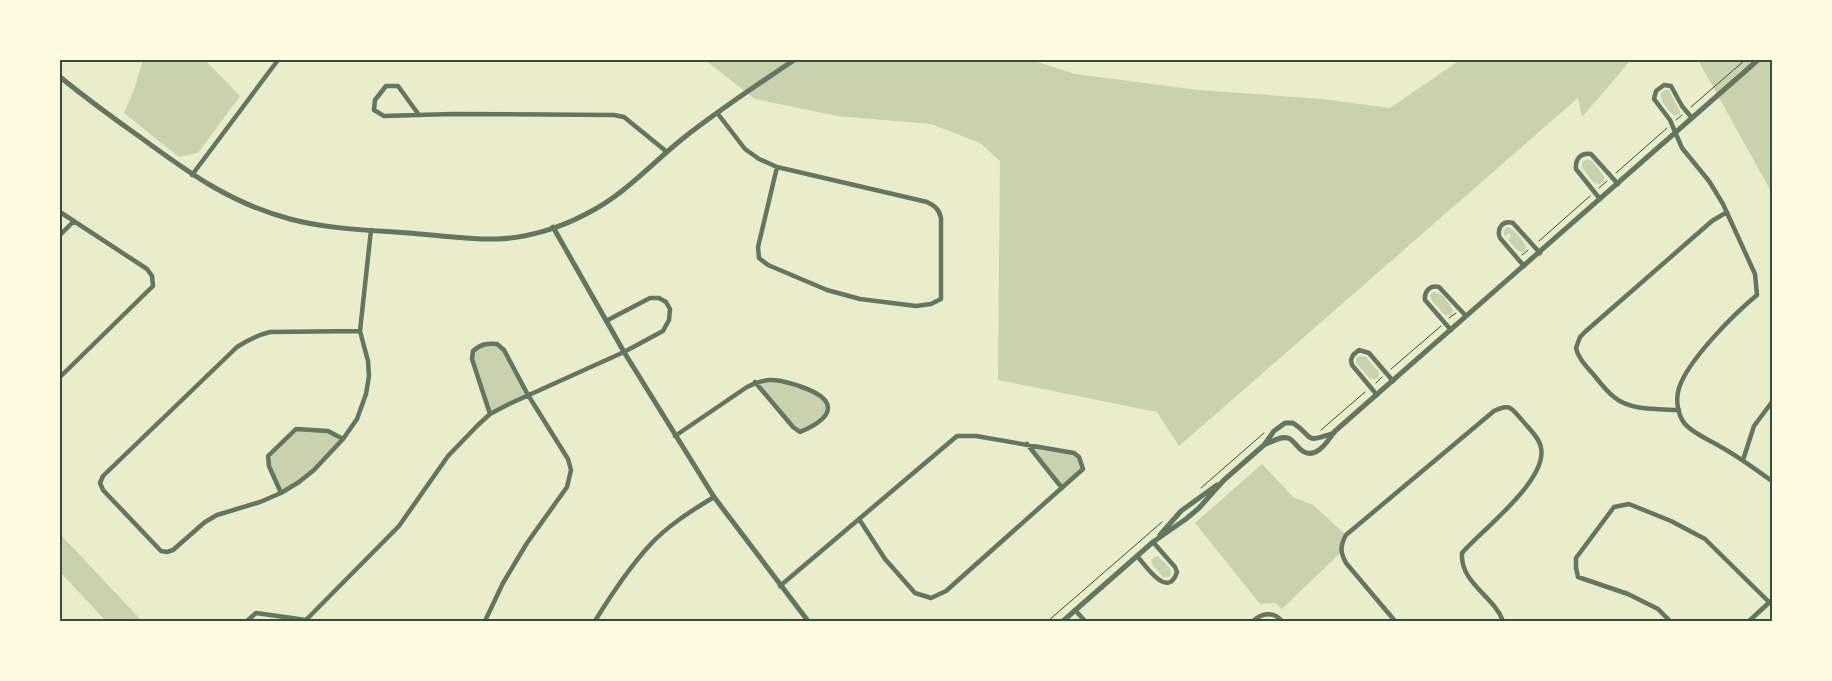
<svg xmlns="http://www.w3.org/2000/svg" width="1832" height="681" font-family="Figtree,sans-serif">
  <style>
    .green { fill: #cad2ad }
    .lines { fill: none; stroke-linecap: round; stroke-linejoin: round }
    .path { stroke: #344e41; stroke-width: 1 }
    .minor { stroke: #617663; stroke-width: 4.5 }
    .tertiary { stroke: #617663; stroke-width: 5 }
    .neatline { fill: none; stroke: #344e41; stroke-width: 2 }
  </style>
  <rect width="100%" height="100%" fill="#e9edc9"/>
  <path class="green" d="M143 60H205L240 96 198 153 179 157 124 113 134 90Z
    M705 60H1031L1075 74 1198 90 1323 99 1390 108 1460 60H1631L1582 117 1578 98 1179 446 1157 412 998 380 1000 161 980 143 931 124 838 116 755 99Z
    M1698 60H1772V193Z
    M1665 90H1669L1680 112V115L1677 114 1678 116C1670 115 1660 101 1661 93Z
    M1587 159 1592 161 1604 176V181L1600 184 1594 183 1582 168V162Z
    M1508 227C1515 230 1524 240 1526 248L1523 252 1517 250 1508 240 1511 236 1510 234H1508L1505 237 1504 235V230Z
    M1433 292C1442 291 1449 303 1453 310L1451 315H1445L1432 301 1430 295Z
    M497 344 504 350 528 395 490 414 476 374 473 351 480 345Z
    M1359 356 1366 357 1378 371 1379 376 1377 379H1370L1357 364 1356 359Z
    M781 381 817 392 828 407 826 415 800 432 755 382Z
    M296 429 328 431 343 439 314 470 281 493 268 456Z
    M1027 444 1074 453 1079 457 1083 469 1062 488Z
    M1262 464 1293 497 1313 505 1346 535 1340 553 1282 609 1276 603 1260 604 1195 523Z
    M60 534 142 621H106L60 572Z
    M1158 556 1170 568 1171 575 1169 577H1163L1151 563 1153 558Z"/>
  <g class="lines">
    <path class="path" d="M1691 107 1745 60
      M1676 120 1682 115
      M1616 173 1667 128
      M1599 188 1607 181
      M1539 241 1590 196
      M1522 255 1528 250
      M1449 318 1456 313
      M1391 369 1441 326
      M1376 383 1382 377
      M1321 430 1365 392
      M1201 488 1264 433
      M1048 621 1162 522"/>
    <path class="minor" d="M718 114 745 149 759 159 777 167 927 202C935 206 939 209 941 218V299L931 304 916 306 860 299 827 290 768 265 759 258 758 247 777 167
      M419 115 398 86H386L375 100 374 110 384 116 452 114 614 115 624 117 667 152
      M1692 118 1682 106 1671 86 1664 85 1656 91 1654 99 1670 120 1682 148 1709 181 1723 204 1755 274 1757 295C1734 314 1688 360 1679 388 1675 400 1678 419 1688 427 1697 435 1711 441 1721 447 1739 457 1755 469 1772 481
      M192 175 278 60
      M1600 199 1576 169C1575 159 1581 152 1591 154L1618 184
      M60 212 147 269 152 276 153 286 60 377
      M60 235 74 221
      M1524 266 1500 238C1496 228 1503 220 1513 223L1540 253
      M1451 330 1425 300C1424 291 1430 285 1439 287L1466 316
      M360 331 270 332C257 335 248 340 237 347L103 476 100 483 103 490 161 551 167 552 173 550 205 522 217 515 260 502 281 493 299 482 314 470 343 439 357 419 366 394 369 376 368 361 360 331 371 230
      M1377 395 1352 365 1351 360 1353 355 1359 350 1369 353 1393 381
      M1679 410C1657 409 1631 411 1614 397 1606 391 1599 381 1593 374 1586 366 1578 358 1576 348L1580 337 1586 331 1712 221 1727 212
      M675 436 747 387C754 383 761 381 769 380 780 379 789 383 799 386 838 399 837 416 800 432L793 427 755 382
      M1027 444 1062 488
      M1743 460 1754 426 1772 402
      M281 493 269 466 268 456 296 429 328 431 343 439
      M1137 556C1146 566 1168 600 1177 572L1175 567 1153 542
      M780 586 957 436H976L1074 453 1079 457 1083 469 946 591 931 598 915 593 885 559 859 519
      M1075 610 1085 621
      M247 621 256 613 306 620
      M305 621 399 526 448 456 478 425 490 414 509 404 624 352 663 331 669 320 670 309 666 302 659 298H650L606 321
      M485 621 503 583 527 543 567 487 571 470 568 459 528 395 504 350 497 344C487 343 481 344 473 351L472 359 490 414
      M595 621C611 595 628 569 649 546 667 526 691 511 714 497
      M1253 621C1262 613 1273 611 1282 621
      M1395 621 1346 563C1340 552 1340 546 1346 535L1494 411C1510 403 1511 408 1522 420 1528 428 1540 438 1541 448 1548 480 1481 531 1462 553 1460 583 1493 595 1503 621
      M1670 621 1658 609 1628 594 1578 577 1576 568V558L1614 507 1629 504 1671 521 1705 539 1769 602
      M1749 621 1772 600"/>
    <path class="tertiary" d="M60 77C86 98 113 118 140 137 189 173 230 203 290 219 331 230 376 230 419 234 445 236 471 240 498 239 527 238 560 228 586 214 624 195 649 166 681 140 717 111 756 86 794 60
      M553 227 624 352 714 497 808 621
      M1264 445C1271 442 1280 436 1288 438 1293 440 1296 445 1300 449 1314 462 1327 443 1334 432L1758 60
      M1160 535 1181 511 1217 485
      M1063 621 1153 542 1186 519 1199 508 1224 480 1264 445 1274 431 1285 423H1293C1315 437 1302 444 1334 433"/>
  </g>
  <rect width="1832" height="681" fill="none" stroke="#fefae0" stroke-width="122"/>
  <rect x="61" y="61" width="1710" height="559" class="neatline"/>
</svg>
